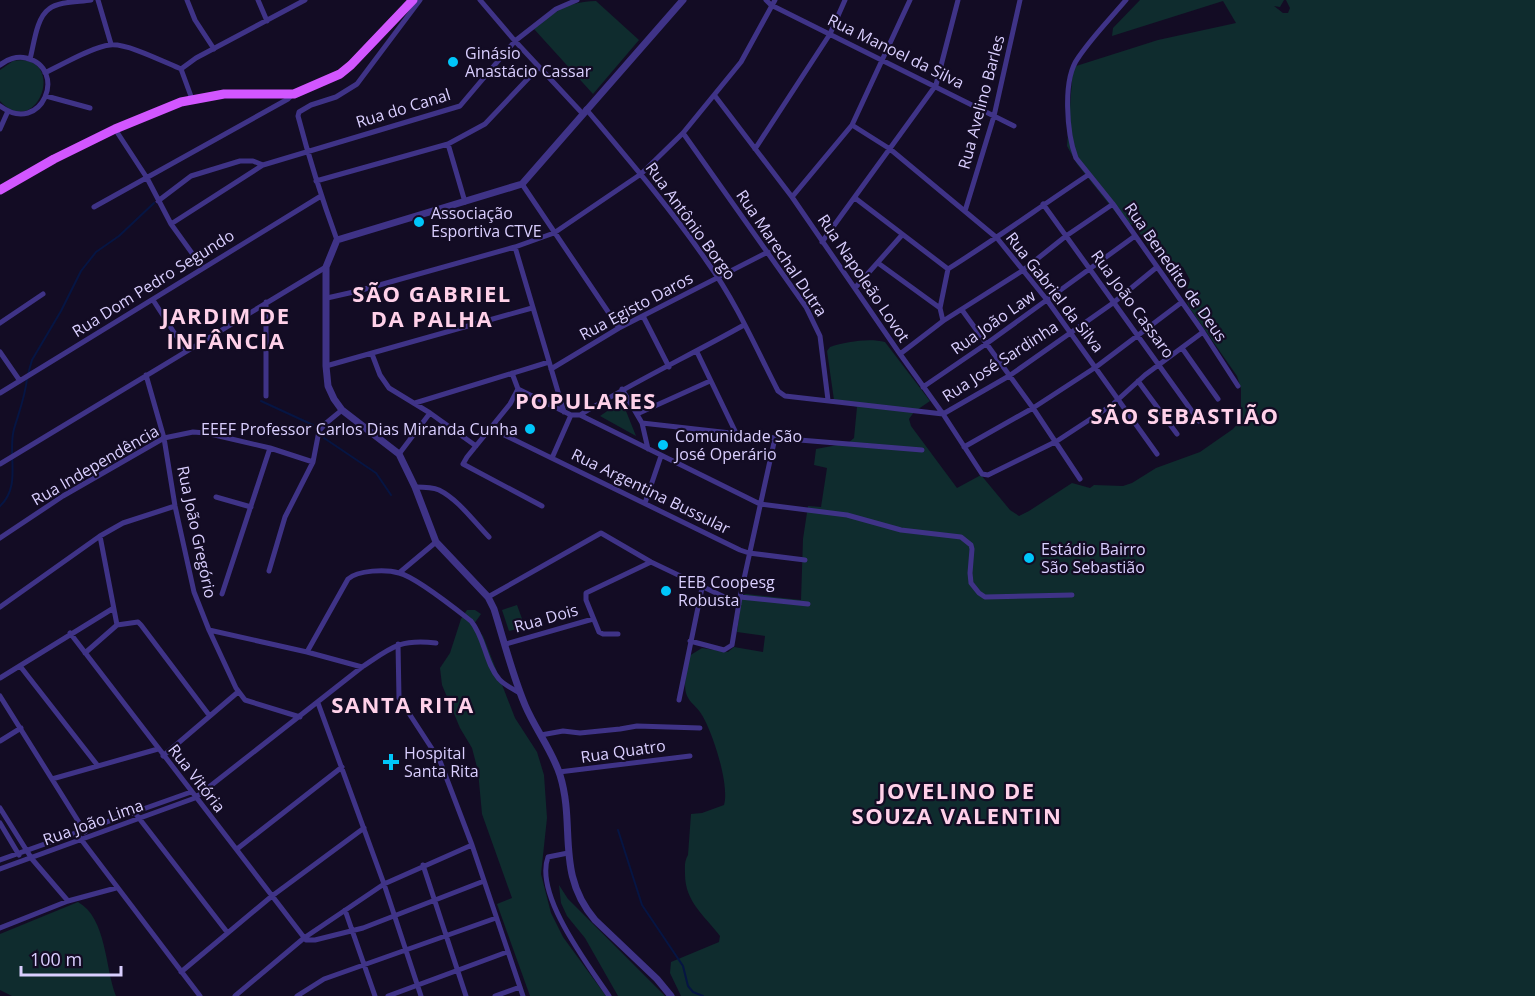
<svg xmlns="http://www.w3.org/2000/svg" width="1535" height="996" font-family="'Open Sans',sans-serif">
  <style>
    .green { fill: #0f2c2e }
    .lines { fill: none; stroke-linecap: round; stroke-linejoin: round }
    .stream { stroke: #061543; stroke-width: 2 }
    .minor { stroke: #3f3387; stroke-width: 5 }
    .tertiary { stroke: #3f3387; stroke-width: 7 }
    .primary { stroke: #d256ff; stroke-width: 9 }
    .poi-dot { fill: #00c6fa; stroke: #130c24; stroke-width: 2 }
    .labels { text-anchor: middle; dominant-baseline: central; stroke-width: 4.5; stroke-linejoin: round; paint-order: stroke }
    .street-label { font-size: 16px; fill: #dacfff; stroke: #130c24 }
    .poi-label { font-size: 16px; fill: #dacfff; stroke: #130c24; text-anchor: start }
    .district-label { font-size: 22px; font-weight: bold; letter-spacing: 1.5px; fill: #ffd1e9; stroke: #130c24 }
  </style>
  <rect width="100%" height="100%" fill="#130c24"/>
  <path class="green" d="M1140 0H1284L1280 7 1274 6 1283 13H1288L1290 8 1286 0H1535V996H681L670 973 671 962 719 942 720 936C705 916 685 902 685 874 685 867 684 862 688 855L691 814 702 813 724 805C730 785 712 729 700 712 695 705 688 701 686 693 683 682 688 668 689 656L702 648 728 652 734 647 763 652 765 636 737 632 742 595 746 594 801 600 803 539 808 506 821 507 827 468 814 465 816 449 848 443 854 438 857 407 834 400 827 351 830 347C846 342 868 338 885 342L930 401 914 412 909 419 911 426 957 488 981 475 1010 510 1019 516 1029 511 1072 483 1090 488 1094 485 1123 486 1132 483 1156 468 1200 452 1233 429 1241 420V389L1237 376 1189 307 1185 297 1190 280 1183 267 1150 248 1134 225 1124 223 1077 164 1067 146 1073 67 1158 40 1236 23 1223 1 1112 36 1113 28Z
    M596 1 639 40 593 94 534 29C556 11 566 2 596 1Z
    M13 61C69 52 38 142 0 101V70Z
    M622 401 636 436 600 416Z
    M517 605 525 627 509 631 502 610Z
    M467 610H475L481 614 474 624 483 636 515 718 537 752 544 775 547 818 541 874 551 913 563 937 606 996H530L497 904 512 898 482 814 478 771 472 748 460 728 442 685 440 668 450 653 461 619Z
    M559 885 568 899 665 996H618L585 938 567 916 561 903Z
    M78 902C107 918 105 969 116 996H12L0 990V934Z"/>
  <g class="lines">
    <path class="stream" d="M28 374 32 360 61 311 81 271 96 252 119 236 154 203
      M261 401 313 425
      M324 438 376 473 391 495
      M0 506C22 486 7 454 14 429 19 412 25 397 27 379
      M618 830 642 905 683 966 688 986 693 992 703 996"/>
    <path class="minor" d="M98 0 111 44
      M187 0 195 20 214 49
      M258 0 267 21
      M480 0 515 41 582 113
      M766 0 771 5 1014 126
      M1126 0C1110 19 1092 37 1078 58 1062 80 1067 134 1076 158L1113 204 1203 332 1238 386
      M30 59C34 45 36 18 49 9 59 1 79 2 91 0
      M0 65C7 59 17 56 26 58 69 68 42 137 0 106
      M181 69 196 58 305 0
      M45 73C61 65 94 46 110 45 127 43 164 62 181 69L192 99
      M46 96 90 108
      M715 96 792 197 900 354 943 414 982 474 988 475 1057 441 1112 405 1145 375 1203 332
      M586 109C628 159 671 209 708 263 736 302 756 348 778 391L785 396 943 414 1009 376 1113 303 1157 267
      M852 125 890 149 997 238 1047 300 1157 454
      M0 129 8 111
      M115 129 147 178 171 224 202 267
      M683 133 806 307 820 336 828 400
      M448 144 465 202
      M755 149 830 34 845 0
      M316 181 448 144 485 124 539 67
      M522 184 619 328
      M792 197 852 125 910 0
      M855 198 948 269
      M158 201 191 176 240 161H253L263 165
      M1043 204 1199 421
      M94 207 288 99 293 94
      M965 211 994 116 1020 0
      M171 224 263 165 460 106 515 41 556 9 577 0
      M337 240C322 199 309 158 298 116L299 112 311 105 336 97 357 84 420 0
      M822 242 936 85 958 0
      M515 247 564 412
      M878 263 940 308
      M855 288 902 235
      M327 298 358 291 515 247 554 233 641 174 683 133 741 62 775 0
      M153 300 186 351
      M266 302V396
      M962 310 1033 408 1080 479
      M643 316 669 367
      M943 321 940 308 948 269C996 239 1041 206 1088 175
      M0 323 43 294
      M1182 348 1218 399
      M0 352 20 381
      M697 352 736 433
      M372 354 380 375 389 388 430 413 476 446
      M900 354 943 321 1022 271 1066 236 1113 204
      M326 366 532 308
      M551 369 619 328 768 252
      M512 373 518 389 510 404 467 457 463 464 542 506
      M146 375 164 438 175 506 194 592 209 630 236 688 245 700 300 717
      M1138 381 1177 434
      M923 387 986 344 1135 236
      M518 389 571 415H580L760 504 847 515 901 530 961 537 971 545 972 549 970 573 971 583 979 593 985 597 1072 595
      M622 389 642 423 648 449
      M0 393 321 196
      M415 403 549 362
      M637 414 710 381
      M580 415C633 382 689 356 744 325
      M642 423 775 438 922 450
      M490 428 740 550 749 553 805 560
      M964 447 1033 408 1096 367 1182 302
      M399 454 430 413
      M552 458 571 415
      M0 464 326 267
      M415 487C424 487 432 487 439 490 459 500 474 522 489 537
      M216 497 251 507
      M645 503 661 456
      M100 536 117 625 138 622 141 625 209 715
      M0 538 63 496 164 438 193 432 206 433 270 448 313 462
      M269 571 285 517 313 462 319 431 325 424 342 410
      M399 573 436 542
      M222 594 270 448
      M488 597 601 533 651 562 739 604
      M740 597 808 604
      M0 607 100 536 123 523 175 506
      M209 630 307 652 362 667
      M70 633 306 940H315L363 928 484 881
      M618 634H603L599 632 586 600V593L651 562
      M690 641 724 650 732 645 740 597 775 438
      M398 644 399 698 440 761 472 845 523 996
      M506 644 593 619
      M307 652 348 579C358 570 386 569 399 573 416 577 457 610 471 621 485 638 485 663 499 679 504 685 513 689 520 693
      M85 653 117 625
      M20 666 98 766
      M0 678 112 609
      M0 696 85 832
      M679 700 702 588
      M318 703 384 884 421 996
      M541 735 563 731 580 733 620 729 637 726 700 728
      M0 741 21 728
      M163 756 238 692
      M559 772 690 756
      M52 779 158 749
      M0 808 32 859 68 901
      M135 813 227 932
      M0 823 19 855
      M77 834 200 996
      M237 849 342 767
      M568 853 548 857C534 895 589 966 609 996
      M0 860 191 792
      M423 865 466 996
      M0 869 195 798 362 667C392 647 399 639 436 643
      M345 910 375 996
      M0 928 68 901 116 888
      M181 972 272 896 364 828
      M235 996 304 938 384 884 472 845
      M297 996 324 979 496 918
      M388 996 507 952
      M495 996 520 987"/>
    <path class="tertiary" d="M671 996 657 979 595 920C555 873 576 827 560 775 552 750 535 729 525 705 512 674 504 641 494 609L488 597 436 542 415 487 399 454 342 410 334 399 328 386 326 366V267L337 240 522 184 683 0"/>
    <path class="primary" d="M0 190 54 159 115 129 181 102 224 94H294L340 74 351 65 413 0"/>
  </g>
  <g class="poi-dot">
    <circle cx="453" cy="62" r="6"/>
    <circle cx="419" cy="222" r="6"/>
    <circle cx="530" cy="429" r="6"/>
    <circle cx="663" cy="445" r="6"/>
    <circle cx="1029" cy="558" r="6"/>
    <circle cx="666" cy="591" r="6"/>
    <path d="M388 753h6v6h6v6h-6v6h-6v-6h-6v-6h6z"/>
  </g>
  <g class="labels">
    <g class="street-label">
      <text transform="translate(896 51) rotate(26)">Rua Manoel da Silva</text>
      <text transform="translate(981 102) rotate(-75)">Rua Avelino Barles</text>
      <text transform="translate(403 108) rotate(-17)">Rua do Canal</text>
      <text transform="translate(691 221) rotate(54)">Rua Antônio Borgo</text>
      <text transform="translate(782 253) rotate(56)">Rua Marechal Dutra</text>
      <text transform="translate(1176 272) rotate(55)">Rua Benedito de Deus</text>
      <text transform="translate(864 278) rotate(56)">Rua Napoleão Lovot</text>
      <text transform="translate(153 283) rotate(-32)">Rua Dom Pedro Segundo</text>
      <text transform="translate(1055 292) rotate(52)">Rua Gabriel da Silva</text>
      <text transform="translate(1133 304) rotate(54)">Rua João Cassaro</text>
      <text transform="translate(636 306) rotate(-28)">Rua Egisto Daros</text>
      <text transform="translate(993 322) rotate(-35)">Rua João Law</text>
      <text transform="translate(1000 361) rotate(-33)">Rua José Sardinha</text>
      <text transform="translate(95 465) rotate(-30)">Rua Independência</text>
      <text transform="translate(651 491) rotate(26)">Rua Argentina Bussular</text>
      <text transform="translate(197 532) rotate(78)">Rua João Gregório</text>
      <text transform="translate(546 618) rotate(-16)">Rua Dois</text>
      <text transform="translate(623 751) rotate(-8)">Rua Quatro</text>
      <text transform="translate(197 778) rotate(52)">Rua Vitória</text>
      <text transform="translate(93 822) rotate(-20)">Rua João Lima</text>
    </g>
    <g class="poi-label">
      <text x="465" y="53">Ginásio<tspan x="465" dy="18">Anastácio Cassar</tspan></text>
      <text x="431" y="213">Associação<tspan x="431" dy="18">Esportiva CTVE</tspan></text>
      <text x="518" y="429" text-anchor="end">EEEF Professor Carlos Dias Miranda Cunha</text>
      <text x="675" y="436">Comunidade São<tspan x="675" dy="18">José Operário</tspan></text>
      <text x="1041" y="549">Estádio Bairro<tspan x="1041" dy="18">São Sebastião</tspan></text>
      <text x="678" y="582">EEB Coopesg<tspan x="678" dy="18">Robusta</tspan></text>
      <text x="404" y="753">Hospital<tspan x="404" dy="18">Santa Rita</tspan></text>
    </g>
    <g class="district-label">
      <text x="432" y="293">SÃO GABRIEL<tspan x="432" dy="25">DA PALHA</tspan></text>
      <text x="226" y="315">JARDIM DE<tspan x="226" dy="25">INFÂNCIA</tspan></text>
      <text x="586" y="400">POPULARES</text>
      <text x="1185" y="415">SÃO SEBASTIÃO</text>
      <text x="403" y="704">SANTA RITA</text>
      <text x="957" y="790">JOVELINO DE<tspan x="957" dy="25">SOUZA VALENTIN</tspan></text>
    </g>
  </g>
  <path d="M21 966v9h100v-9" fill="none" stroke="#dacfff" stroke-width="3"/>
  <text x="30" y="966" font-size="18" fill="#dacfff" stroke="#130c24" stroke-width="4.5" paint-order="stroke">100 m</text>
</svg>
